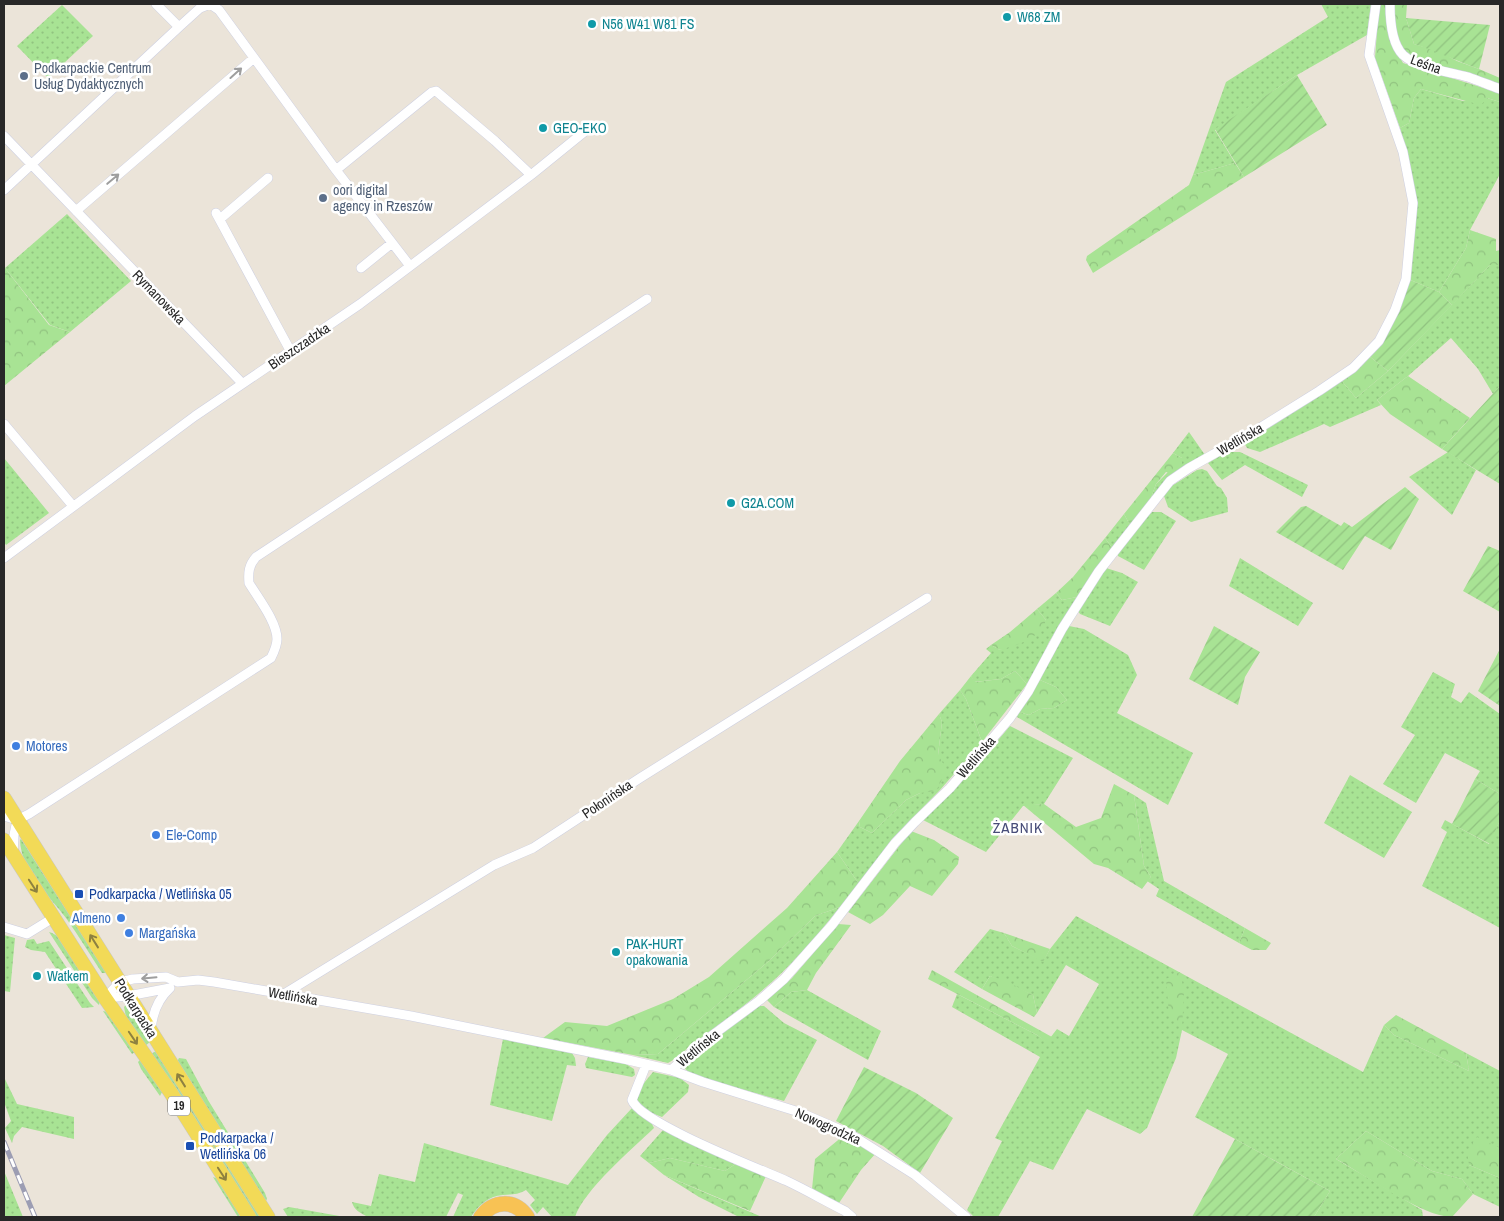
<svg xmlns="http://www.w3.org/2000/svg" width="1504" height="1221" font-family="'Archivo Narrow',sans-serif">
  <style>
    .grass { fill: url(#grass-dots) }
    .forest { fill: url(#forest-crowns) }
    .garden { fill: url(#garden-furrows) }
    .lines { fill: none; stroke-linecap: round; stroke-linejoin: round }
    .minor-casing { stroke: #ced0e1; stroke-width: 10 }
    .primary-casing { stroke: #c7c7c7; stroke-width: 15 }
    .trunk-casing { stroke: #c7c7c7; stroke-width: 16 }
    .minor { stroke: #fff; stroke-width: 9 }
    .primary { stroke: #f2da57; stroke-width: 14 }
    .trunk { stroke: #f8c254; stroke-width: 15 }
    .rail-casing { stroke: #9c9db3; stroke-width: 5 }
    .rail { stroke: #fff; stroke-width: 3; stroke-dasharray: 9; stroke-linecap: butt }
    .oneway { stroke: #9e9e9e }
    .oneway2 { stroke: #8d8140 }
    .culture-dot { fill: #0f9aa8; stroke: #fff; stroke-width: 2 }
    .service-dot { fill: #5c6f8a; stroke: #fff; stroke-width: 2 }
    .shop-dot { fill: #3f7fe0; stroke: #fff; stroke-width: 2 }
    .transit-dot { fill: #1a4fb4; stroke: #fff; stroke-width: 2 }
    .labels { text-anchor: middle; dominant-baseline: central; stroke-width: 5; stroke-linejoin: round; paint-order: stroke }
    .shield { fill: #fff; stroke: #686868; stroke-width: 1 }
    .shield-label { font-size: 12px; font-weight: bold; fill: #282828 }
    .culture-label { font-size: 14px; fill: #0d838f; stroke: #fff; text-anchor: start }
    .street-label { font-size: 14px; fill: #282828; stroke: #fff }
    .service-label { font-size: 14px; fill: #4e5e75; stroke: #fff; text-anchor: start }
    .shop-label { font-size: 14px; fill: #366cbe; stroke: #fff; text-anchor: start }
    .transit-label { font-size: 14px; fill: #164399; stroke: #fff; text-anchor: start }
    .neighbourhood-label { font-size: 15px; letter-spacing: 1px; fill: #484d79; stroke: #fff }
  </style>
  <defs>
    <pattern id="grass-dots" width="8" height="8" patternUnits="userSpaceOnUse" patternTransform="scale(1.25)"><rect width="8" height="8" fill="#a8e394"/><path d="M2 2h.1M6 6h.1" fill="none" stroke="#91c380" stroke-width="1.8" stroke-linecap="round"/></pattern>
    <pattern id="forest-crowns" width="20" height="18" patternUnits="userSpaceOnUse" patternTransform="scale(1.25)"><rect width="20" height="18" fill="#a8e394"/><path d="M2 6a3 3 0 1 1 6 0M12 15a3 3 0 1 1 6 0" fill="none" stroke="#91c380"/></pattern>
    <pattern id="garden-furrows" width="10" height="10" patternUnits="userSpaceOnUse" patternTransform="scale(1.25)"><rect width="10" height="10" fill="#a8e394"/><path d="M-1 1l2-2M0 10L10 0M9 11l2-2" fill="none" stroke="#91c380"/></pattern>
  </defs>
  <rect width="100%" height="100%" fill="#ebe4d9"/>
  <path class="grass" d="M1321 4H1371L1367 35 1297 75 1215 130 1235 163 1193 175 1226 82 1328 17Z
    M62 5 93 36 48 78 17 46Z
    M1421 89 1463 101 1487 98 1500 102V174L1470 230 1466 248 1439 292 1408 279 1412 178 1400 128 1409 123 1414 98Z
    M67 214 131 281 70 332 50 325 5 268Z
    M1490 265H1500V386L1493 394 1478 369 1451 338 1408 376 1377 400 1381 405 1330 427 1324 424 1260 452 1247 448 1243 441 1341 380 1356 398 1388 371Z
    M1189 432 1205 455 1148 506 1156 484 1182 458 1173 453Z
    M1227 452H1240L1308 485 1302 497 1245 465 1222 480 1208 463Z
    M1448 452 1476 470 1452 515 1409 477Z
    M4 458 49 513 6 545 4 542Z
    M1202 469 1207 471 1217 486 1221 488 1227 498 1228 512 1191 522 1168 507 1164 496 1170 487 1197 470Z
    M1152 512H1161L1176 521 1144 570 1118 556V552L1148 516Z
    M1124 514 1131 527 1113 549 1105 538Z
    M1240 558 1313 603 1298 626 1229 586Z
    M1106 568 1122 573 1138 582 1110 626 1080 614 1078 611Z
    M1056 593 1062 600 1077 597 1049 642 1038 666 1027 684 1015 671 1001 679 974 682 971 676 991 653 986 649 991 645 1000 650 1046 620 1037 609Z
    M1069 626 1084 629 1128 655 1137 675 1117 713 1193 753 1168 805 1017 717 1019 712 1029 715 1040 709 1054 708 1067 700 1056 687 1040 680 1061 637Z
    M1433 672 1455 684 1451 697 1461 703 1469 692 1500 714V794L1475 779 1480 771 1445 753 1416 803 1383 784 1415 735 1401 727Z
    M960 690 966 699 982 742 940 790 893 838 859 884 837 852 859 821 860 827 872 833 906 800 920 793 938 755 942 722 939 714Z
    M1010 726 1073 758 1044 804 1023 806 986 852 923 820 976 766Z
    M1350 775 1412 812 1384 858 1324 823Z
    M1134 795 1146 803 1164 881 1245 928 1239 943 1156 896 1159 889 1147 881 1151 877 1144 866Z
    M1445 820 1489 844 1500 820V928L1422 886 1447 832 1441 828Z
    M21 839 106 972V973H102C90 955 79 936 66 918 49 895 21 871 20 840Z
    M840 907C827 923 814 939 800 954 770 987 734 1014 698 1040 687 1047 680 1057 668 1063L633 1055 658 1054 769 961 815 916Z
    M1076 916 1363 1072 1384 1025 1394 1035 1469 1071 1466 1053 1500 1071V1148L1469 1165 1500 1178V1207L1473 1194 1462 1179 1432 1171 1366 1131 1336 1159 1422 1210 1423 1217H1314L1330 1191 1195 1117 1228 1054 1182 1030 1176 1058 1147 1128 1140 1134 1087 1109 1053 1170 1030 1161 998 1217H974L967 1210 1002 1141 995 1138 1040 1057 952 1007 957 994 1037 1035 1047 1042 1057 1029 1069 1036 1099 984 1066 965 1037 1013 1033 995 990 976 982 989 954 972 990 929 1004 933 1012 946 1043 961 1050 949Z
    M49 932 52 933 59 937 100 1001 99 1005 92 998Z
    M4 935 15 938 10 992 4 991Z
    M34 939 37 944 49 941 90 1003 94 1007 82 1008 45 952 31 950 25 947 27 940Z
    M807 990 881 1031 868 1060 774 1007 791 992Z
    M126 1005 150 1042 145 1046 126 1017 124 1007Z
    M758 1006H764L784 1023 817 1040 784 1101 701 1078 688 1072 683 1066 684 1063Z
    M103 1011 107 1012 135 1052 132 1054Z
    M503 1039 572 1053 575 1058 576 1066 567 1065 552 1121 490 1105Z
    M156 1051 261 1217H256L151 1054Z
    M588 1057 626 1064 634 1069 635 1075 632 1077 586 1068 585 1064Z
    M179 1058 186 1059 208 1100 265 1193 267 1199 265 1202 177 1062Z
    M140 1060 162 1092 160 1096 141 1069 138 1062Z
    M653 1072 680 1078 689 1085 688 1092 662 1117 644 1110 636 1098 640 1088Z
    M4 1077 17 1104 74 1117V1139L22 1127 14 1136 12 1143 5 1128 11 1121 4 1102Z
    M632 1108 652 1124 654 1128C632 1149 584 1190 575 1217H552L543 1207 537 1214 530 1205 535 1200 526 1190C518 1195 512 1194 503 1195 488 1196 478 1206 471 1217H453L463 1195 458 1193 446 1217H368C360 1213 354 1210 352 1202L371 1206 379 1174 415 1182 424 1143 568 1185 607 1135Z
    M663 1130 670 1131 737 1163 725 1171 670 1158 649 1163 640 1156Z
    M4 1171 23 1217H4Z
    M664 1175 762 1217H739L699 1197Z
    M213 1177 218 1179 239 1212V1217H238Z
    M289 1207 345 1217H288L283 1209Z"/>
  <path class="forest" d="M1379 4H1387C1386 28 1392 42 1403 63L1500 93V102L1487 98 1481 105 1421 89 1414 98 1409 123 1400 128 1375 58Z
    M1394 4H1407L1406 18 1414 44 1438 51 1457 61 1479 69 1500 78V86L1415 59C1412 56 1408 54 1405 51 1394 40 1394 19 1394 4Z
    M1235 163 1244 177 1093 273 1086 260 1087 256 1189 185 1193 175Z
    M1470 230 1496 239V251L1500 250V265H1490L1452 305 1439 292 1466 248Z
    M5 268 49 325 70 332 4 386Z
    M1369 356 1388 371 1356 398 1341 380Z
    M1408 376 1470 418 1442 449 1390 414 1377 400Z
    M1173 453 1182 458V467L1172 474 1166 472 1156 484 1148 506 1131 527 1124 514Z
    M1105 538 1113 549 1077 597 1062 600 1056 593 1073 577Z
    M1037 609 1046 620C1040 639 1017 645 1000 650L991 645 1010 632Z
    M1015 671 1027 684 982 742 966 699 960 690 971 676 975 682 1001 679Z
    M1040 680 1056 687 1067 700 1054 708 1040 709 1029 715 1019 712Z
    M939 714 942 722 938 755 947 770 936 791 920 793 906 800 872 833 860 827 859 821 900 761Z
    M1114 784 1134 795 1144 866 1151 877 1142 889 1108 868 1094 864 1023 805 1044 804 1076 827 1101 818Z
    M911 831 934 840 959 857 958 864 932 896 910 886 883 915 870 924 848 912Z
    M837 852 859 884 840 907 815 916 769 961 658 1054 633 1055 543 1038 565 1022 607 1026 673 999 709 977 787 908Z
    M838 924 851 925 816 973 807 990 791 992 774 1007 767 1000 792 978Z
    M1245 928 1271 943 1266 950H1252L1239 943Z
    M1004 933 1050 949 1043 962 1012 946Z
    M932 970 1052 1037 1047 1043 1037 1035 928 979Z
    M1180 972 1184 991 1182 1029 1169 1014 1166 979Z
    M990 976 1006 981 1033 995 1037 1013 1034 1017 982 989Z
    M1396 1015 1466 1053 1469 1071 1394 1035 1384 1025Z
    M1366 1131 1432 1171 1462 1179 1473 1194 1452 1217C1422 1217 1364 1174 1336 1159Z
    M843 1136 876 1153 861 1170 839 1203 812 1189 815 1159Z
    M1477 1137 1500 1148V1178L1469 1165 1467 1151Z
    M670 1158 725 1171 737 1163 766 1176 750 1211 664 1175 649 1163Z"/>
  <path class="garden" d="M1406 18 1490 25 1479 69C1457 61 1436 51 1414 44Z
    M1297 75 1327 125 1244 177 1215 129Z
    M1408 279 1439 292 1452 305 1388 371 1369 356Z
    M1500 386V484L1442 449Z
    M1405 487 1419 499 1391 550 1365 536 1343 570 1276 532 1301 507 1306 506 1341 526 1344 522 1352 527Z
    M1488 546 1500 551V612L1463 591Z
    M1214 626 1260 652 1245 677 1238 705 1189 679Z
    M1500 649V706L1478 691Z
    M1475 779 1500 794V820L1490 844 1452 824Z
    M864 1067 916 1093 953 1118 920 1173 883 1146 836 1121Z
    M1235 1139 1330 1191 1314 1217H1192Z"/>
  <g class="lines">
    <g class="minor-casing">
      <path id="minor" d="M1390 4C1390 19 1391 43 1403 55 1417 68 1450 72 1468 77 1479 81 1489 85 1500 89
        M179 27 200 8 210 4 219 10 336 170 410 266
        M4 136 242 383
        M336 170 432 92 436 91 495 141 531 175
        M4 190 179 27 156 4
        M76 211 254 58
        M216 213 291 352
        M220 219 268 178
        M361 268 392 243
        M4 424 73 506
        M4 558 195 416 360 304 531 175 589 128
        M4 816 17 820 29 814 271 658C274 652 277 646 277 639 277 622 258 598 249 583 248 572 249 565 256 557L647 299
        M13 854 14 835 17 820
        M4 927 27 934 53 918
        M284 994 494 865 533 848 640 778 927 598
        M105 998 120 982 133 979 166 977 178 982 198 980 214 982 411 1016 624 1059 671 1070 710 1037 760 1000 784 979 832 925 895 843 915 822 950 788 1010 718 1028 692 1062 629 1099 571 1170 481 1189 468 1258 429 1319 391 1353 368 1379 341 1395 310 1406 279 1413 203 1403 152 1369 55 1376 4
        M105 998 128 996 170 988
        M151 1031C152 1014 157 1000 170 988
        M646 1065 632 1100C640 1123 760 1169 787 1181 806 1190 825 1201 845 1211L852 1217
        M671 1070 703 1082 799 1112 850 1134 915 1175 966 1217"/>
    </g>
    <g class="primary-casing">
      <path id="primary" d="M4 798 268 1217
        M4 840 105 998 171 1093 249 1217"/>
    </g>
    <g class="trunk-casing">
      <path id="trunk" d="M481 1217C493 1200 515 1199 527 1217"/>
    </g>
    <use href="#minor" class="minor"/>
    <use href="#primary" class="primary"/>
    <use href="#trunk" class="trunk"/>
    <g class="rail-casing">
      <path id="rail" d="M4 1142 35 1217"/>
    </g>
    <use href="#rail" class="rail"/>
  </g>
  <defs><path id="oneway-shaft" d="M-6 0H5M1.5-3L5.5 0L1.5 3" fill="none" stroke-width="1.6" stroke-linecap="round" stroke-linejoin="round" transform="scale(1.25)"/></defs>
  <g class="oneway">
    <use href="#oneway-shaft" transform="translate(236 73) rotate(-42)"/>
    <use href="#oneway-shaft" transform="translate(113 179) rotate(-40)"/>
    <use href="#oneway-shaft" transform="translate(149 978) rotate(175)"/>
  </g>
  <g class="oneway2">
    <use href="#oneway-shaft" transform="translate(33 886) rotate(57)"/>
    <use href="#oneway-shaft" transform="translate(94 941) rotate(-122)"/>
    <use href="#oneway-shaft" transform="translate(133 1038) rotate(56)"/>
    <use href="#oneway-shaft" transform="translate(181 1080) rotate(-122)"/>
    <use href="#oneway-shaft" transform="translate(222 1174) rotate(57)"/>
  </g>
  <g class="culture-dot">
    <circle cx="1007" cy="17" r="5"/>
    <circle cx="592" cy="24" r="5"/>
    <circle cx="543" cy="128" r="5"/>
    <circle cx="731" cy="503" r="5"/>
    <circle cx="616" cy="952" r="5"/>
    <circle cx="37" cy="976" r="5"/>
  </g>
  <g class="service-dot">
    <circle cx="24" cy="76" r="5"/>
    <circle cx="323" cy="198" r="5"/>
  </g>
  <g class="shop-dot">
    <circle cx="16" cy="746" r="5"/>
    <circle cx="156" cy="835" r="5"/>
    <circle cx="121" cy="918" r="5"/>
    <circle cx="129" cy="933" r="5"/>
  </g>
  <g class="transit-dot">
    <rect x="74" y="889" width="10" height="10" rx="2.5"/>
    <rect x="185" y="1141" width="10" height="10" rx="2.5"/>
  </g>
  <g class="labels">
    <rect class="shield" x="168" y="1096.5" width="22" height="19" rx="4"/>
    <g class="shield-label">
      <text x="179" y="1106">19</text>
    </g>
    <g class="culture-label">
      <text x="1017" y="17">W68 ZM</text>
      <text x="602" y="24">N56 W41 W81 FS</text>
      <text x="553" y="128">GEO-EKO</text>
      <text x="741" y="503">G2A.COM</text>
      <text x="626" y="944">PAK-HURT<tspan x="626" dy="16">opakowania</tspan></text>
      <text x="47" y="976">Watkem</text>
    </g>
    <g class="street-label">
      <text transform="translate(1426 64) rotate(20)">Leśna</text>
      <text transform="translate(159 297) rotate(46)">Rymanowska</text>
      <text transform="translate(299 346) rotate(-34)">Bieszczadzka</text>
      <text transform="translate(1240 439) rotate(-30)">Wetlińska</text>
      <text transform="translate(976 757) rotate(-49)">Wetlińska</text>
      <text transform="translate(607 799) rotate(-34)">Połonińska</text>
      <text transform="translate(293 996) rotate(10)">Wetlińska</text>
      <text transform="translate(136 1008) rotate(58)">Podkarpacka</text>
      <text transform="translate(698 1048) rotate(-39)">Wetlińska</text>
      <text transform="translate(828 1126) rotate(24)">Nowogrodzka</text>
    </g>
    <g class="service-label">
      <text x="34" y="68">Podkarpackie Centrum<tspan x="34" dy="16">Usług Dydaktycznych</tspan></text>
      <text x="333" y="190">oori digital<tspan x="333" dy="16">agency in Rzeszów</tspan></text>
    </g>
    <g class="shop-label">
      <text x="26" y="746">Motores</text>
      <text x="166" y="835">Ele-Comp</text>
      <text x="111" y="918" text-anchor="end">Almeno</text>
      <text x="139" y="933">Margańska</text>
    </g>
    <g class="transit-label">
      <text x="89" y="894">Podkarpacka / Wetlińska 05</text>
      <text x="200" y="1138">Podkarpacka /<tspan x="200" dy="16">Wetlińska 06</tspan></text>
    </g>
    <g class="neighbourhood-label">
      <text x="1018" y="827">ŻABNIK</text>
    </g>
  </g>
  <rect width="1504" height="1221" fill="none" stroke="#282828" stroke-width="10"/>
</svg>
